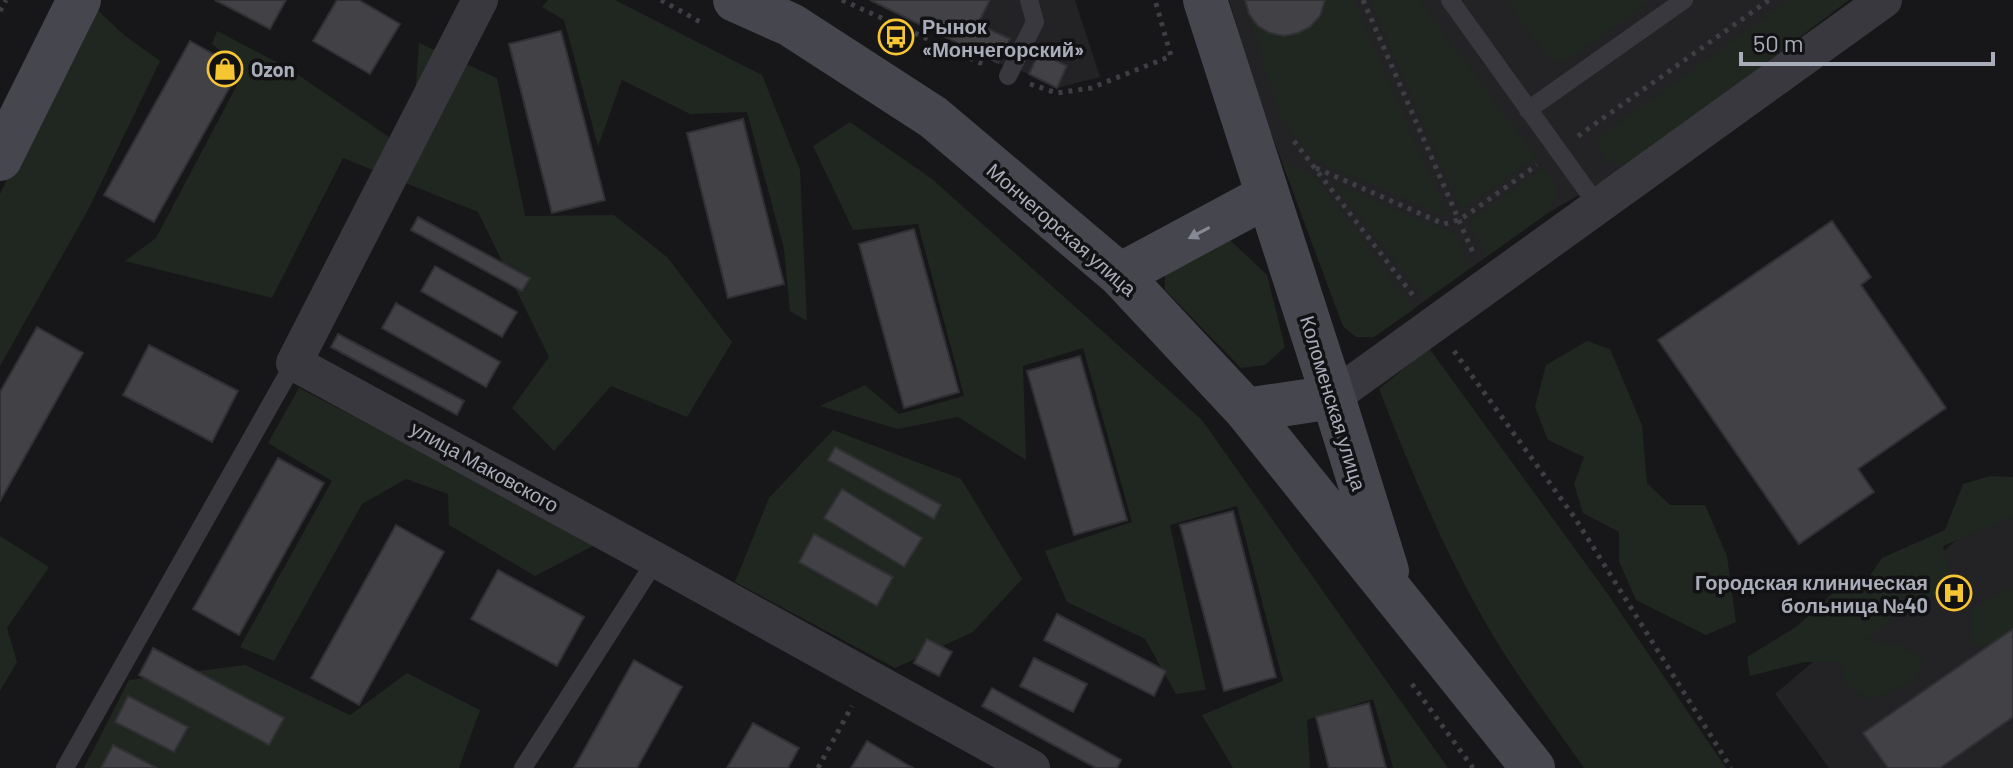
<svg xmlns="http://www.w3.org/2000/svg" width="2013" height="768" font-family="Barlow,sans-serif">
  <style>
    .built { fill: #232326 }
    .green { fill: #1f2720 }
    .building { fill: #414146; stroke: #313135; stroke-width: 2 }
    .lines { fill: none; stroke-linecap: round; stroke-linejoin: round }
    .path { stroke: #3e3f45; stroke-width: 5; stroke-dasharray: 4 6; stroke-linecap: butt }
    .lane { stroke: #38383e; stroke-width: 18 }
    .street { stroke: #38383e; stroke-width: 36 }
    .secondary { stroke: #46474e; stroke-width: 44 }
    .oneway { fill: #868994 }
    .labels { text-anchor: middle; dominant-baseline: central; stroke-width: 7; stroke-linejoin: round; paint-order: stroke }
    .poi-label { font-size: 20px; font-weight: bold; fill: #a9acb9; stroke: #121214; text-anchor: start }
    .street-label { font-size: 20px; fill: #a9acb9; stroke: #121214 }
  </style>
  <rect width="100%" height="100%" fill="#171719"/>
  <path class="built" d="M870 0H1075L1100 77 1057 88 1029 74 998 63Z
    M1229 0H1849L1629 166 1548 213 1374 337H1356L1343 326 1257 95Z
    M2013 492V768H1829L1775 694Z"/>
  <path class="green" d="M548 0H615L762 75 800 170 807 321 790 311 784 249 747 112 690 114 622 80 598 146 564 20 542 7Z
    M1325 0H1354L1448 217 1314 160 1280 116 1249 14C1274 45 1315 41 1325 0Z
    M1370 0H1419L1536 157 1461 211Z
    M1506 0H1651L1571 58 1552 63Z
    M1789 0H1849L1629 166 1606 161 1596 139Z
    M90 3 124 35 160 61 88 210 0 366V194Z
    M217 31 288 68 411 152 419 43 497 78 525 216 614 215 667 257 732 342 687 417 611 386 554 451 512 408 549 357 478 212 343 158 272 298 125 261 156 238 245 70 212 44Z
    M850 122 932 179 1202 420 1448 768H1393L1373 699 1307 720 1310 768H1233L1202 715 1283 681 1237 506 1170 525 1206 690 1176 694 1145 639 1067 602 1045 551 1132 522 1083 348 1023 366 1026 460 958 417 898 429 820 406 865 385 899 414 964 396 918 224 853 230 813 146Z
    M1282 162 1313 174 1414 309 1374 337H1356L1343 326Z
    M1543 168 1556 184V198L1548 213 1486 257 1470 221Z
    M1332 182 1456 235 1470 268 1425 300Z
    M1230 240 1267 275 1285 347 1265 365 1241 368 1165 290V275Z
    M1587 341 1610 349 1642 425 1647 483 1670 505H1705L1727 556 1736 622 1706 635 1636 600 1619 561V532L1583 513 1574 484 1584 457 1548 440 1535 407 1546 365Z
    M1429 348 1607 593 1726 768H1584C1548 717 1509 666 1479 611 1439 540 1409 465 1379 389Z
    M299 388 599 543 535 576 449 525 448 494 406 479 362 504 274 661 240 647 332 481 268 443Z
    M833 430 961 479 1022 579 973 632 895 668 735 582 769 498Z
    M1990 476 2013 477V517L1943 546 1952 586 1899 613 1866 640 1901 645 1924 660 1913 681 1870 700 1846 686 1841 662H1805L1750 676 1747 657 1796 627 1847 580 1869 577 1882 558 1945 530 1963 484Z
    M0 536 49 567 7 628 17 662 0 691Z
    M2006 589 2013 590V640L1973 647 1971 610Z
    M245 665 350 715 407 673 480 710 459 768H84L129 680Z"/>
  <path class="building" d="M215 0H286L270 29Z
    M337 0H359L400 24 370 74 313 41Z
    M870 0H990L978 24 1010 39 998 63Z
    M1245 0H1325L1320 16 1310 27 1298 33 1284 36 1270 33 1258 26 1249 14Z
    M561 31 605 200 552 213 509 44Z
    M190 41 240 69 154 222 104 195Z
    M1039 52 1067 66 1057 88 1029 74Z
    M743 119 784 284 728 298 687 133Z
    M418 217 530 278 522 291 411 230Z
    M1832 221 1871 277 1861 285 1946 408 1858 469 1874 492 1799 544 1658 340Z
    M914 229 959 392 904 408 859 244Z
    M435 266 517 312 502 337 421 291Z
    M396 303 500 362 486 387 382 328Z
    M37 327 83 353 0 501V392Z
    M338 334 464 401 457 415 331 347Z
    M149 345 238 391 212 442 123 395Z
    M1080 356 1127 520 1074 535 1027 371Z
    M835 447 941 505 934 519 828 460Z
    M278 458 324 483 239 635 193 609Z
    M842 489 922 538 904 567 824 518Z
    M1233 511 1276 677 1224 691 1180 525Z
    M396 525 444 552 359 705 311 678Z
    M814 534 893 577 877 606 799 562Z
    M498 570 584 617 557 666 471 619Z
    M1057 614 1166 671 1154 696 1044 640Z
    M2013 629V717L1940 768H1888L1863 733Z
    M927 639 952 652 939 676 914 663Z
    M153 648 284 718 269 745 139 675Z
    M1034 658 1087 684 1073 712 1020 686Z
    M634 660 682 687 637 768H574Z
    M992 688 1121 760 1117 768H1096L982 706Z
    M128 696 188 727 174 752 115 722Z
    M1369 703 1386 768H1329L1316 717Z
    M753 723 799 748 788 768H727Z
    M867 741 913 768H851Z
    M113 745 157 768H101Z"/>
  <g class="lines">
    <path class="path" d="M661 0 702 23
      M842 0 987 66
      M1363 0 1474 255
      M0 11 6 0
      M1030 84 1057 93 1091 88 1171 56 1155 0
      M1578 136 1769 0
      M1294 141 1415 298
      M1316 168 1444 224 1458 220 1467 215 1537 165
      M1454 351 1575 518 1731 768
      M1412 684 1473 768
      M818 768 852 706"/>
    <path class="lane" d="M1450 0 1598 206
      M1008 76 1035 22 1029 0
      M1528 110 1684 0
      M65 768 294 363
      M523 768 656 560"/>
    <path class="street" d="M480 0 294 363 656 560 1032 768
      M1333 397 1884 0"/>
    <path class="secondary" d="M735 0 791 25 933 117 1120 275 1246 410 1533 768
      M1205 0 1333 397 1387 571
      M0 159 79 0
      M1120 275 1267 196
      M1246 410 1333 397"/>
  </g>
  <defs><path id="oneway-solid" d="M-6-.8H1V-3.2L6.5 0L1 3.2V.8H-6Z" transform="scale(2)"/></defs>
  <use class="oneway" href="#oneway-solid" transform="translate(1199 233) rotate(152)"/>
  <defs>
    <g id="bus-ring" transform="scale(1.8)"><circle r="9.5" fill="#121214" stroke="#f6c532" stroke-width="1.5"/><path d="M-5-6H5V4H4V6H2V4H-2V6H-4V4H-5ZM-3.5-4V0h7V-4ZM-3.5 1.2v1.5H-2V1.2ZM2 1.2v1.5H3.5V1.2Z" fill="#f6c532"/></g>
    <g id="shop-ring" transform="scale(1.8)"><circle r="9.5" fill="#121214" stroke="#f6c532" stroke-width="1.5"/><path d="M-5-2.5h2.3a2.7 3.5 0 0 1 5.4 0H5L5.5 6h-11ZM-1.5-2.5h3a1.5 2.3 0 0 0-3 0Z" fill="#f6c532"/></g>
    <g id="hospital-ring" transform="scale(1.8)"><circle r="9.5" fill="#121214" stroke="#f6c532" stroke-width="1.5"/><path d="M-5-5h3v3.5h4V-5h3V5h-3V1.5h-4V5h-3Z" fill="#f6c532"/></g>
  </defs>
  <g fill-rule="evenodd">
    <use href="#bus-ring" x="896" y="37"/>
    <use href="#shop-ring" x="225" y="69"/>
    <use href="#hospital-ring" x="1954" y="593"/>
  </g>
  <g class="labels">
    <g class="poi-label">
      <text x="922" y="26">Рынок<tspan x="922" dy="23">«Мончегорский»</tspan></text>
      <text x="251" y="69">Ozon</text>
      <text x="1928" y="582" text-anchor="end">Городская клиническая<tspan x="1928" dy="23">больница №40</tspan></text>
    </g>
    <g class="street-label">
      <text transform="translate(1062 229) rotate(41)">Мончегорская улица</text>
      <text transform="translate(1334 403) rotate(73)">Коломенская улица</text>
      <text transform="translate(485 466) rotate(29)">улица Маковского</text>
    </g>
  </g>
  <path d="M1741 52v12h252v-12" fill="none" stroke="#a9acb9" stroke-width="4"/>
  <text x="1753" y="52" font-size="24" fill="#a9acb9" stroke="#121214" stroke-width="6" paint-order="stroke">50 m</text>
</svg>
